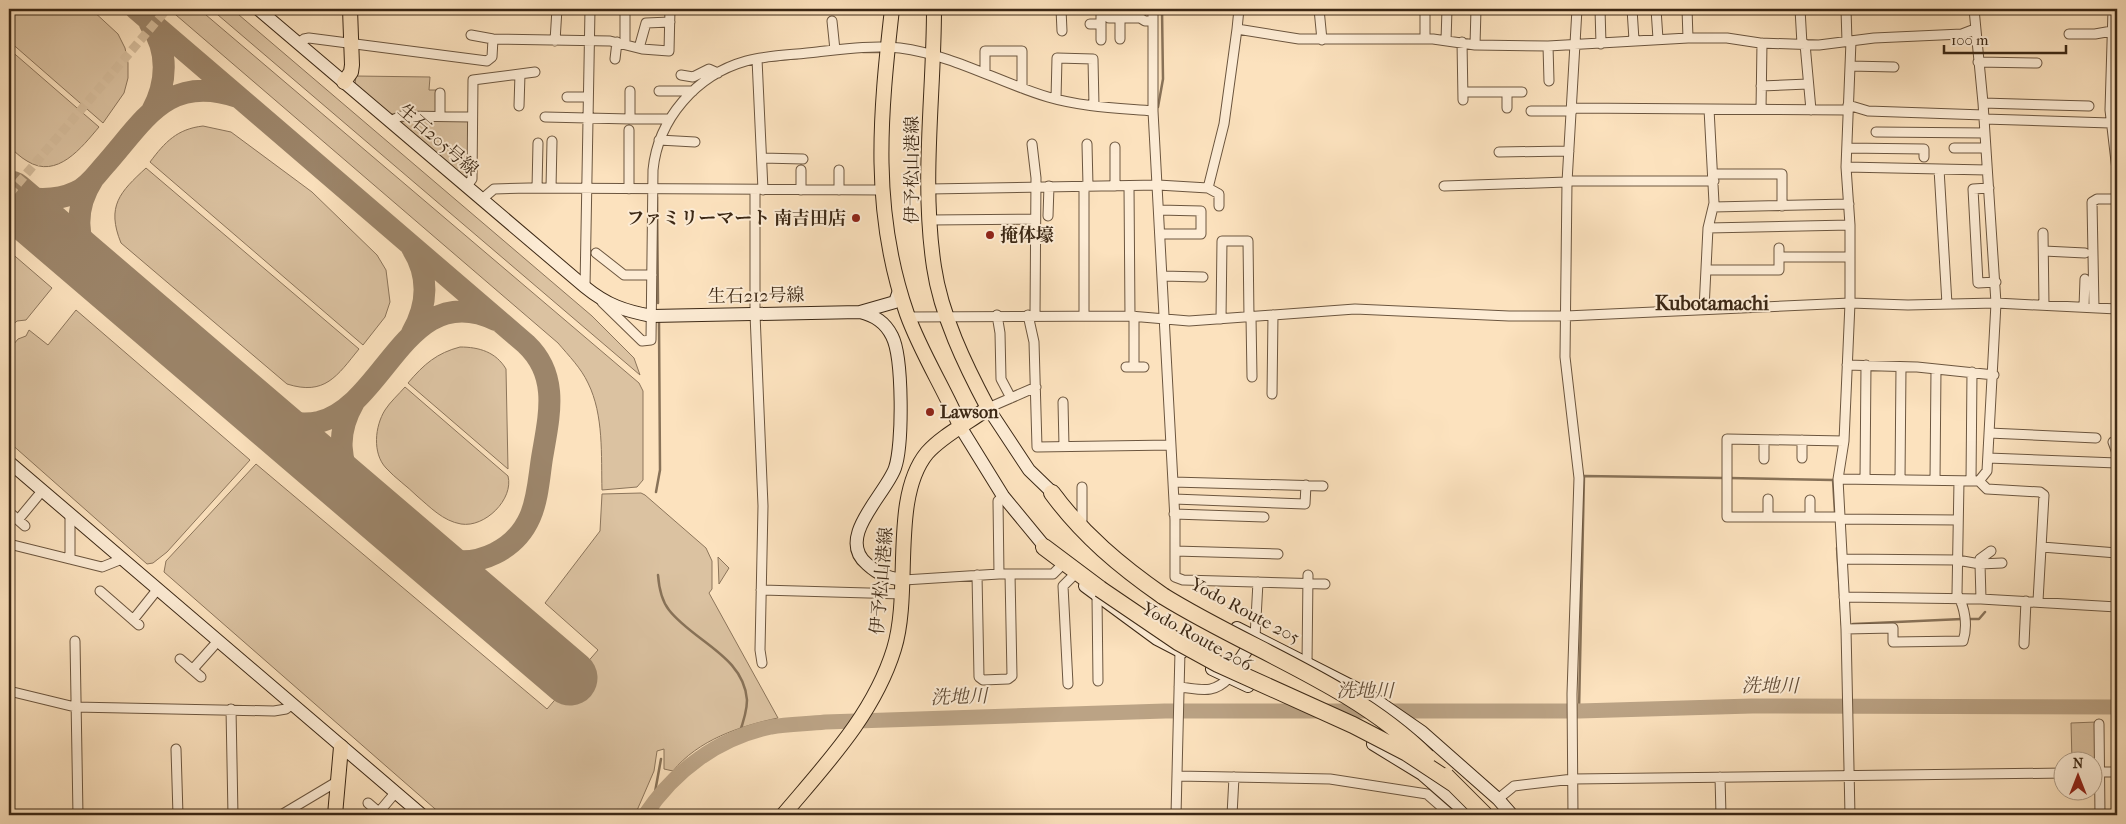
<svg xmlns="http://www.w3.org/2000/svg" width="2126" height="824" font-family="'IM FELL French Canon','Noto Serif JP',serif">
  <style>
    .green { fill: #dbc2a1; stroke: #8c755b }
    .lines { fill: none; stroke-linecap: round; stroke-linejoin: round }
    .stream { stroke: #887258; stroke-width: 2.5 }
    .river { stroke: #bba385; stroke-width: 15 }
    .taxiway { stroke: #9c856a; stroke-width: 22 }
    .runway { stroke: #9c856a; stroke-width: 55 }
    .street-tunnel { stroke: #d6bd9c; stroke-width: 9; stroke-dasharray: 9 4.5; stroke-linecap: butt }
    .street-casing { stroke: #6c563f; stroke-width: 11 }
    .secondary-casing { stroke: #3c2815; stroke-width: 14 }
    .primary-casing { stroke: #3c2815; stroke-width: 16 }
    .highway-casing { stroke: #3c2815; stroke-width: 18 }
    .street { stroke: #fdecd5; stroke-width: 9 }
    .secondary { stroke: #fdecd5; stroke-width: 12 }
    .primary { stroke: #fce2be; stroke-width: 14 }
    .highway { stroke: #fce2be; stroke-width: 16 }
    .highway-bridge-casing { stroke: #3c2815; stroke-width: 18; stroke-linecap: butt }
    .highway-bridge { stroke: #fce2be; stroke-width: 16 }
    .poi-dot { fill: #8f2418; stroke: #fdecd5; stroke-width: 2 }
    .labels { text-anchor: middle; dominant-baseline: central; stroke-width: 4; stroke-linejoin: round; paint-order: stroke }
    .street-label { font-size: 18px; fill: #3c2815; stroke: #fdecd5 }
    .poi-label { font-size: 18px; font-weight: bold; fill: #3c2815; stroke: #fdecd5; text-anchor: start }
    .water-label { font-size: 19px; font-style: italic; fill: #624d37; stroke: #fdecd5 }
    .quarter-label { font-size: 20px; font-weight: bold; fill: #3c2815; stroke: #fdecd5 }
  </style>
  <rect width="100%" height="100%" fill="#fce2be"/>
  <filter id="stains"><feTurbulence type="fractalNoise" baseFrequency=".004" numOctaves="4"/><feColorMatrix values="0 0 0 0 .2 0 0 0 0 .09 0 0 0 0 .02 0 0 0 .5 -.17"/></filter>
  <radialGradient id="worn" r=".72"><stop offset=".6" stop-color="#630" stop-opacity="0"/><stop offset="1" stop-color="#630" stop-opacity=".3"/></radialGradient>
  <path class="green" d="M9 9H91L118 34 125 48 128 63V78L124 93 103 123 9 41Z
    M169 9H199L639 383 643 391V480L637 487 602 490C601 456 604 415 588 383 581 368 569 356 558 343Z
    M211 9H232L592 316 634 358 640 375Z
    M9 49 99 127C82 147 57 180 27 161 20 157 14 151 9 146Z
    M356 76 430 77 429 90H437V114H390L355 84Z
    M465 120 469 124V176L466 179 402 126V121Z
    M203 126 231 132 312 192 377 255 386 270 390 302 385 317 363 345 150 162C165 142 177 129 203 126Z
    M146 168 359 349C337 376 325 396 287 384L121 243C106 206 120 192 146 168Z
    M9 251 52 288 26 320 17 321 9 328 14 334 9 340Z
    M76 310 250 460 167 552 153 563 147 564 9 442V350L18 339 26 336 29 330 48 345Z
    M460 347C479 347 496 352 506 369L508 469 408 383C424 364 437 353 460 347Z
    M405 387 508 476C514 499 485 528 461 524 443 521 430 507 417 496 407 486 395 478 386 468 372 453 375 426 385 410 390 402 399 394 405 387Z
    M256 464 547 709 598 650 545 603 600 531 602 494 641 493 645 495 706 548 712 561V589L709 593 778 718C740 726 698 740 673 771L664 769V749L657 751 654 771 635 815H442L164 572 166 561Z
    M718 557 729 568 719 584Z
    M2096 722V770H2094V762L2072 761 2071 723Z"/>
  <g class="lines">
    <path class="stream" d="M863 52H879
      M766 61 798 58
      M1158 107 1163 79 1162 9
      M657 197 658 303
      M1729 478 1833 480 1835 513
      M656 492 660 470 659 323
      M1837 548 1842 625
      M658 575C659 588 661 600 669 610 693 641 744 656 747 700 747 713 742 726 738 737
      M1968 619H1979L1985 612
      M1853 624 1962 619
      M1579 711 1584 476 1724 478
      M653 803 661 759"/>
    <path class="river" d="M645 815C674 771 718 738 771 727 788 724 807 724 825 722L1165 711H1579L1752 706 2117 707"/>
    <path class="taxiway" d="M136 9 526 344C560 376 549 416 542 458 539 477 538 499 530 517 516 549 479 568 445 559 435 557 426 551 417 547
      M150 24C169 51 167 83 152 111
      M9 194C31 200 55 202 76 192 88 187 96 175 104 166 145 120 167 73 238 97
      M412 248C429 275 428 305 412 333
      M92 269C77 238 73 210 93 179
      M263 415C281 421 300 426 319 422 386 405 407 277 496 320
      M354 492C340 459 335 435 354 402"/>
    <path class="runway" d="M9 198 570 678"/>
    <path class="street-tunnel" d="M9 194 167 9"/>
    <g class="street-casing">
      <path id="street" d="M1061 9 1062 31
        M1101 9V40
        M1153 9V111L1175 520V577L1183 580 1325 584
        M1239 9 1237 29 1299 39H1433L1475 45 1548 46 1688 38H1727L1760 43 1819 45 1874 38 1962 34 1975 29
        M1319 9 1322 40
        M1425 9V39
        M1600 9 1601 44
        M1632 9 1634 40
        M1656 9 1658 39
        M1687 9 1688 38
        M1800 9 1802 44
        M1846 9 1847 42
        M2097 9 2117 10
        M2113 10 2110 110 2117 170
        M1109 18H1140L1145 21H1153
        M1120 18V39
        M832 21 835 50
        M1090 24H1101
        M2069 34H2095L2112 31
        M471 35 493 39 610 41 642 49 669 51 670 9
        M555 41 557 9
        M1446 41 1447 9
        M1462 42 1463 100
        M298 43 304 39 309 38 487 61 492 57 493 39
        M625 43V9
        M1805 44 1811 110
        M1475 45 1476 9
        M1548 46 1549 81
        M639 48 646 23 670 22
        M615 59 617 42
        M757 59 763 190
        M1978 62 2037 63
        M1850 66 1894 67
        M985 73V51H1022V88
        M681 75 693 77 709 69 718 73
        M1761 86 1808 84
        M630 91V119H669
        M659 91H693
        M1463 92H1522
        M1507 92V108
        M567 97H587
        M1056 99 1057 58 1093 59 1094 106
        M1983 103 2089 106
        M1848 105 1868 111 1984 115
        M519 106 520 74
        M1573 108 1848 110
        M1761 109 1762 43
        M1531 111H1572
        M440 116V93
        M545 117 630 119
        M1984 119 2110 123
        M390 121 401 116 472 117
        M1876 132 1985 133
        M659 140 695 142
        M1032 144 1036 178 1035 315
        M1087 144 1088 186
        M1115 147V186
        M1847 148 1924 149V157
        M1954 148H1985
        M1499 152 1569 151
        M762 158 803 159
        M1846 167 1987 170
        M1939 169 1947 304
        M801 170V190
        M839 170V190
        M1714 174H1782V206
        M1567 181H1714
        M1129 186 1130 316
        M1444 186 1567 182
        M466 187 472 179 473 80 535 72
        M537 188 538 143
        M551 188 552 141
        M1208 188 1219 194V206
        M1989 188 1973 189 1978 283 1996 282
        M629 189V130
        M929 189 1158 185 1208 188 1224 124 1237 29
        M755 190V314L763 506 760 650 762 663
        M481 200 494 189 529 188 881 190
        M1713 207 1849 204
        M1159 210 1201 211V234H1161
        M1048 216 1049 186
        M930 220 1035 219
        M1708 228 1850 225
        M2043 233 2044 305
        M2044 251 2085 253
        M596 253 624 275H652
        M1779 257H1850
        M1706 270H1779V248
        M1163 276 1203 277
        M585 287 590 9
        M602 302 642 341 651 340 653 170C658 119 696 75 746 61 769 55 793 55 817 52 844 49 873 45 900 48 953 55 998 82 1048 97 1082 107 1118 108 1153 111
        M2084 307 2085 279
        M2094 308 2092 202 2097 199H2117
        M1704 309 1708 228 1714 203 1709 109
        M997 315 1000 333 1001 379 1011 398
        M1028 315 1034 342 1037 447 1171 445
        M1084 316V186
        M1134 316V367
        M908 317 1130 316 1189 321 1355 309 1509 316H1566L1850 303 1908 305 1996 303 2117 309
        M1251 317 1252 377
        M1221 319 1222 241H1248L1249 317
        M1847 365 1917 367 1994 375
        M1126 367H1144
        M1272 394 1273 315
        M1063 402 1064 446
        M988 408 1036 387
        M1989 433 2096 438
        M2113 442 2117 453
        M1802 458V440
        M1988 458 2117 463
        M1764 459V440
        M1838 479 1979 481 1987 471 1996 303 1983 103 1974 9
        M1865 479 1866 365
        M1900 479 1901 367
        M1935 480 1936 369
        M1971 481 1972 372
        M1979 481 1987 489 2040 492 2044 495 2038 601
        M1173 482 1323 486
        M1082 487V520
        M1174 499 1305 504 1306 485
        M1768 499V517
        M1810 500V517
        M9 512 25 526
        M1174 514 1264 517
        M70 515V559
        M1840 517H1727V439L1844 441
        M1840 519 1958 520
        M18 520 42 491
        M9 544 102 567 122 559
        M2042 547 2117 553
        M1175 551 1278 554
        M1991 551 1980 559V564L2002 563
        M1843 559 1957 560 1980 564 1981 599
        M999 574 998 501 1003 496
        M977 575 979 677 983 680 1008 679 1012 676 1010 574
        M904 580 999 574H1053L1062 565
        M761 590 903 594
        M100 591 139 625
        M1097 597 1098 681
        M1844 597 1981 599 2117 607
        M133 620 157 590
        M1846 629 1893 628V642L1963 641C1968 626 1965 607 1957 594L1959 481
        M1255 637 1258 582
        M75 641 78 815
        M2024 644 2026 601
        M180 659 201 677
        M1307 663 1308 575
        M193 669 218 641
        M1068 684 1063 586 1073 576
        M1179 687C1201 689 1212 695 1229 678
        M9 691 75 707 274 711 286 709 291 705
        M231 709 233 815
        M2099 724 2100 815
        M176 749 178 815
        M2094 772H2117
        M1177 776 1330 779 1427 794 1451 815
        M1720 777 1721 815
        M1498 799 1514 786 1573 779 2064 773
        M368 803 382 815
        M379 812 395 793
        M281 815 338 781
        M1176 815 1180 651
        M1232 815 1234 777
        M1573 815 1572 694 1579 478 1565 357 1567 182 1577 9
        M1850 815 1846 629 1838 479 1844 441 1850 303V225L1846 167 1851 41"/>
    </g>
    <g class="secondary-casing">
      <path id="secondary" d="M258 9 585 287C607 305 625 311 652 316L860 312 895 302 899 291
        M860 312C875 316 885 322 892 336 903 357 903 445 895 468 886 494 835 538 867 564 879 575 888 578 904 580
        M988 408 1029 470 1058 498
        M961 428 1003 496 1050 553
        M9 462 422 815
        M1085 586 1157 639 1182 652
        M1237 628 1367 694 1422 732 1498 799 1512 815
        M1212 669 1248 686
        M1229 677 1255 637
        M1373 744 1422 774 1469 815"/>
    </g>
    <g class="primary-casing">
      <path id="primary" d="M892 9C880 115 871 211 907 314 921 353 945 390 961 428
        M344 82 351 72 352 65 350 9
        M335 815 341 747
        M783 815C826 764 874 714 894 649 912 591 890 498 927 453 943 435 968 423 988 408 965 365 941 315 934 267 921 181 934 94 934 9"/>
    </g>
    <g class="highway-casing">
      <path id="highway" d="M1052 493C1083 535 1120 566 1163 596
        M1044 547 1100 589"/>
    </g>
    <use href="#street" class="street"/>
    <use href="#secondary" class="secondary"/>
    <use href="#primary" class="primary"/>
    <use href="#highway" class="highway"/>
    <g class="highway-bridge-casing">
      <path id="highway-bridge" d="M1100 589 1178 642 1218 664 1353 725 1407 753 1454 784
        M1163 596C1250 650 1353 684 1427 757
        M1446 776 1485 815"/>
    </g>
    <use href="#highway-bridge" class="highway-bridge"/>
  </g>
  <g class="poi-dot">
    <circle cx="856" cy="218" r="5"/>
    <circle cx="990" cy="235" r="5"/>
    <circle cx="930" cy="412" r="5"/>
  </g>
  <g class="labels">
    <g class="street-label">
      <text transform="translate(438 140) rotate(41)">生石205号線</text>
      <text transform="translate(912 170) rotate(-90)">伊予松山港線</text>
      <text transform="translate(756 296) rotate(-1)">生石212号線</text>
      <text transform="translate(882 581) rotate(-85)">伊予松山港線</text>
      <text transform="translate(1245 611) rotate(28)">Yodo Route 205</text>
      <text transform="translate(1197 637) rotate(29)">Yodo Route 206</text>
    </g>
    <g class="poi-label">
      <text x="846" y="218" text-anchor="end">ファミリーマート 南吉田店</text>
      <text x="1000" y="235">掩体壕</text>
      <text x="940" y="412">Lawson</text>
    </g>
    <g class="water-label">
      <text x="1770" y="686">洗地川</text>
      <text x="1365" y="691">洗地川</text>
      <text transform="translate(959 697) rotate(-2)">洗地川</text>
    </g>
    <g class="quarter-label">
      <text x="1712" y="303">Kubotamachi</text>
    </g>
  </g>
  <rect width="2126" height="824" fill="none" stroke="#fce2be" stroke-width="30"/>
  <rect x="10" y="10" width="2106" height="804" fill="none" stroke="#3c2815" stroke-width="2.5"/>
  <rect x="15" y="15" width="2096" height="794" fill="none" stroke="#3c2815"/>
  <g transform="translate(2078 776)"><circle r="24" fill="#fdecd5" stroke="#b09e88"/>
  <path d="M0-4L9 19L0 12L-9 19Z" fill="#8f2418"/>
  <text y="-8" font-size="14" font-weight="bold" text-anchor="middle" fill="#3c2815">N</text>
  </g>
  <path d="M1944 45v8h122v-8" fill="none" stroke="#3c2815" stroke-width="2.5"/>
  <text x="1951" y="45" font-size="15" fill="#3c2815" stroke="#fdecd5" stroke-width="4" paint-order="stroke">100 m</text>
  <rect width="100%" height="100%" filter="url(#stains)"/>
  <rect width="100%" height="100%" fill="url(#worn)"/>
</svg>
